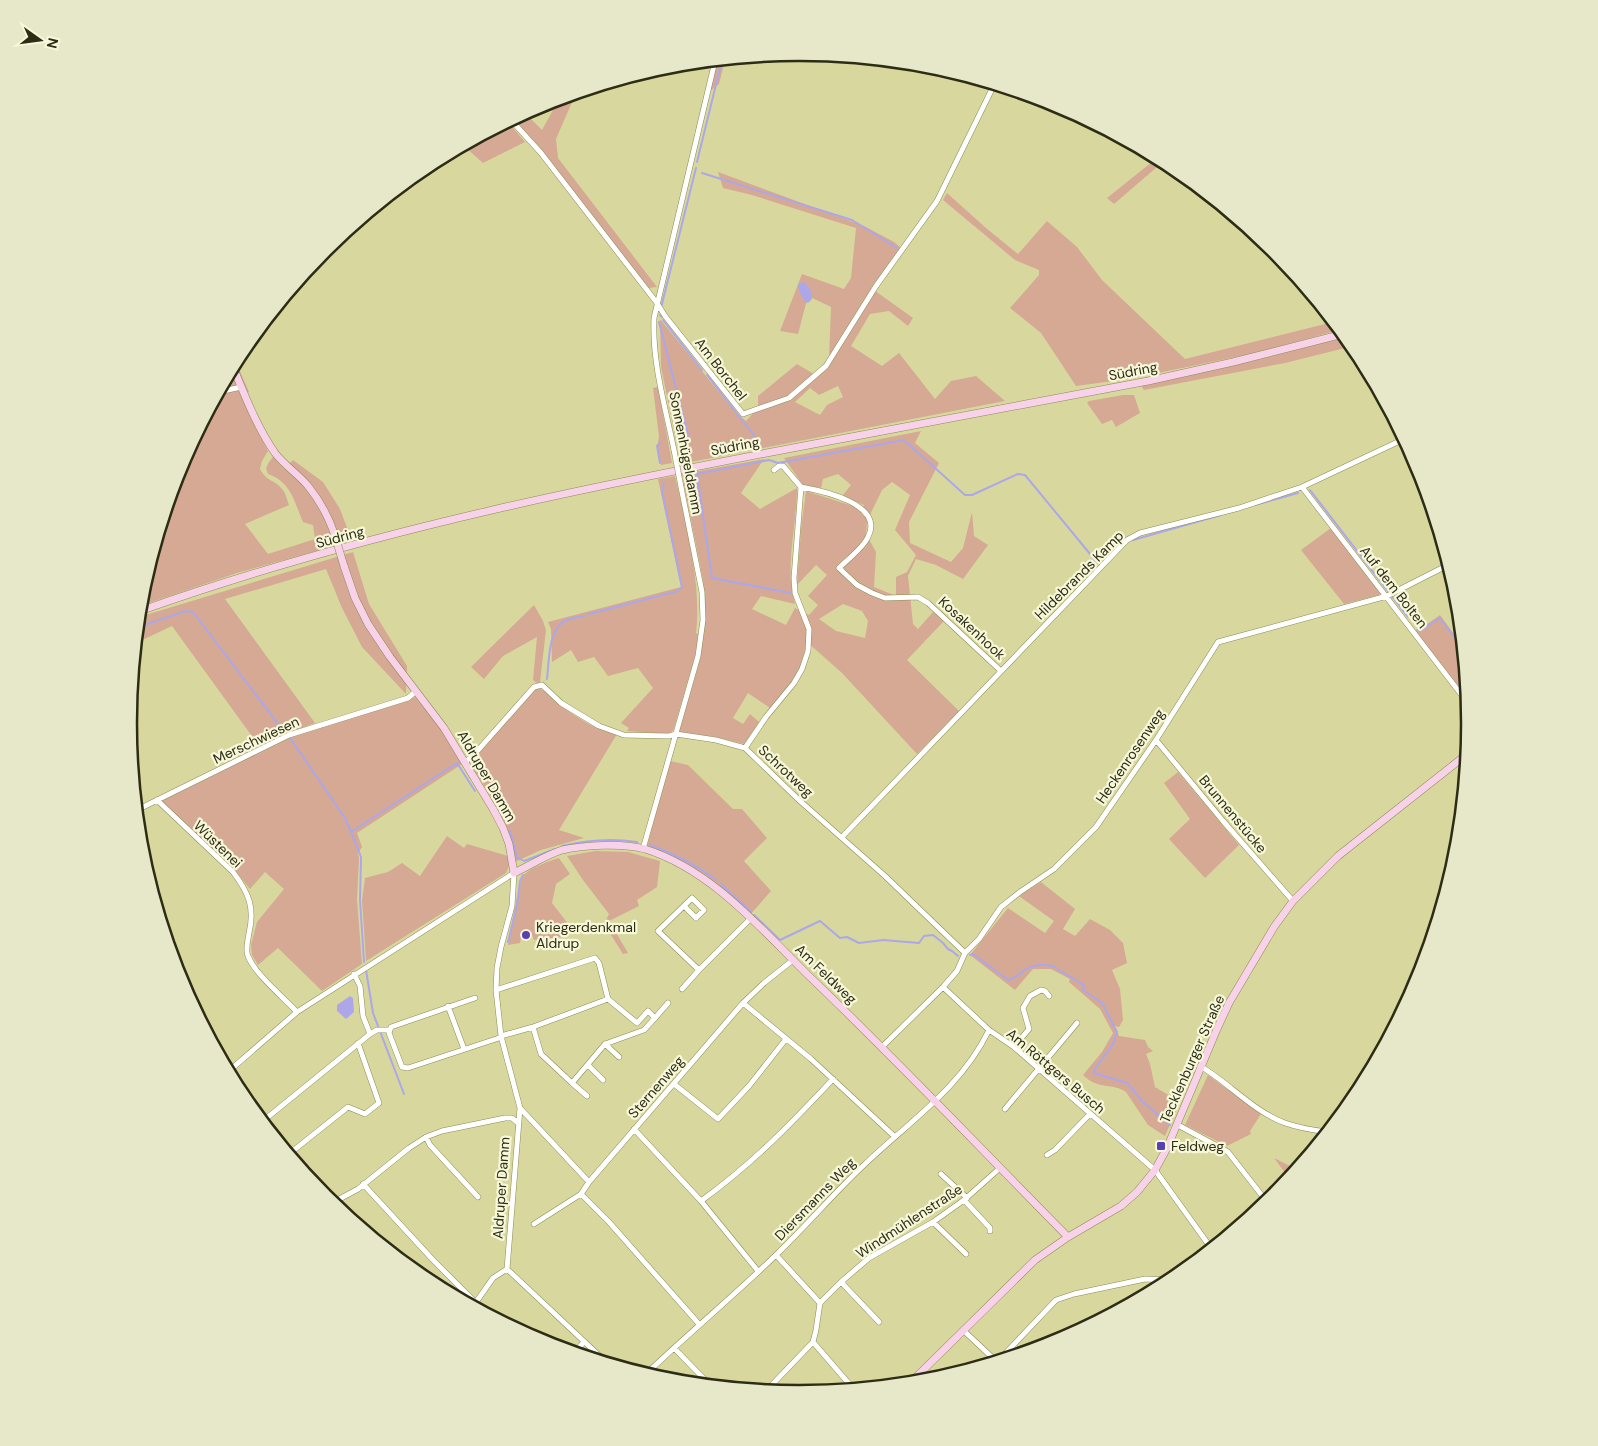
<svg xmlns="http://www.w3.org/2000/svg" width="1598" height="1446" font-family="'DM Sans',sans-serif">
  <style>
    .green { fill: #d5a994; fill-rule: evenodd }
    .water { fill: #ada7e9 }
    .lines { fill: none; stroke-linecap: round; stroke-linejoin: round }
    .stream { stroke: #ada7e9; stroke-width: 2 }
    .street-casing { stroke: #8c8b53; stroke-width: 6 }
    .secondary-casing { stroke: #8c8b53; stroke-width: 8 }
    .street { stroke: #fff; stroke-width: 5 }
    .secondary { stroke: #f8d2e8; stroke-width: 7 }
    .street-bridge-casing { stroke: #8c8b53; stroke-width: 6; stroke-linecap: butt }
    .secondary-bridge-casing { stroke: #8c8b53; stroke-width: 8; stroke-linecap: butt }
    .street-bridge { stroke: #fff; stroke-width: 5 }
    .secondary-bridge { stroke: #f8d2e8; stroke-width: 7 }
    .poi-dot { fill: #593eb6; stroke: #f7f7da; stroke-width: 2 }
    .labels { text-anchor: middle; dominant-baseline: central; stroke-width: 4.5; stroke-linejoin: round; paint-order: stroke }
    .street-label { font-size: 14px; fill: #2d2c15; stroke: #f7f7da }
    .poi-label { font-size: 14px; fill: #2d2c15; stroke: #f7f7da; text-anchor: start }
    .rim { fill: none; stroke: #2d2c15; stroke-width: 2.5 }
  </style>
  <rect width="100%" height="100%" fill="#d8d89e"/>
  <path class="green" d="M718 60H725L719 84 710 91Z
    M576 93 556 139 558 158 657 287 648 288 513 119 525 113 542 130 559 99Z
    M508 122 525 142 483 163 464 146Z
    M1157 158 1164 161 1114 204 1107 198Z
    M718 172 864 226 894 242 901 248 871 288 913 318 908 326 889 311 870 314 851 346 882 366 899 353 935 399 951 381 976 376 1005 401 681 464 661 367 660 319 735 412 746 421 758 408V396L797 364 814 374 829 358 831 307 808 296 798 334 780 331 802 274 844 289 851 278 856 228 752 195 723 188ZM838 386 843 397 827 405 820 415 795 402 810 388 819 395Z
    M947 193 986 228 1018 254 1047 221 1077 247 1102 280 1185 359 1333 322 1339 330 1255 353 1129 379 1076 386 1041 333 1010 308 1039 275V270L1015 260 943 200Z
    M1345 337 1353 346 1285 363 1144 390 1140 384 1253 361Z
    M236 362 249 392 241 395 268 451 262 461 260 469C267 482 274 479 282 489 286 493 287 500 289 505L245 524 268 554 315 539 313 525 303 522C294 501 291 482 268 474L266 468 269 462 273 457 284 469 293 460 323 482 340 509 352 541 237 573 140 606 141 592 180 466Z
    M658 387 672 463 661 465 657 448 659 437 653 388Z
    M1123 395H1134L1140 413 1116 427 1112 420 1102 424 1087 403 1089 401Z
    M921 431 915 443 939 463 909 522 910 543 951 562 963 548 972 512 974 536 988 545 963 579 936 565 916 559 908 576 913 624 918 629 933 612 944 621 907 660 959 711 917 754 842 673 807 642 800 668 791 683 770 708 748 693 733 718 743 724 750 714 759 722 744 744 716 737 679 732 700 659 705 611 703 580 682 474 764 459 741 493 760 509 797 488C797 526 784 567 795 604L761 596 752 609 786 625 795 608 809 615 818 605 808 596 827 575 816 565 797 585 801 529 806 491 862 509 864 505 842 496 851 485 838 474 823 479 821 488 803 485 784 458ZM892 482 910 495 895 530 916 555 907 572 896 577V596L874 587 876 552 866 534 867 521 882 490ZM849 575 875 595H874L849 581ZM843 604 862 611 868 621 865 638 836 631 819 619Z
    M675 476C686 524 702 585 696 633L698 634 695 657 673 731 667 734 627 731 629 728 621 723 653 688 638 668 608 676 594 657 578 662 571 650 552 662 551 629 548 622 681 587 658 479Z
    M1331 528 1383 594 1344 604 1301 550Z
    M353 552 369 604 407 666 406 694 362 647 342 608 326 569 225 599 315 723 291 732 259 746 172 626 136 643 139 617Z
    M534 605 543 621 546 630 540 682 537 683 533 680 537 637 503 656 484 679 471 667Z
    M1440 615 1462 645 1467 697 1416 632Z
    M536 688C546 689 553 700 561 706 578 718 597 731 617 734L559 830 584 838 541 850 515 862 506 827 490 795 473 768 482 748Z
    M415 697 442 730 462 764 357 833 362 847 358 853 359 858 357 899 362 964 322 991 278 948 258 965 252 955 251 945 257 922 284 889 265 872 250 889 237 873 161 801 293 736Z
    M670 761 688 765 733 809H742L767 838 744 861 771 891 750 915 710 879 675 858 647 846Z
    M1178 772 1239 845 1205 878 1169 839 1190 819 1164 783Z
    M447 836 464 848 467 844 508 856 510 864 506 873 366 961 362 900 365 878 388 872 402 863 420 876Z
    M595 851 628 852 660 861 657 887 637 900 639 906 609 921 628 953 623 954 608 930 603 926 609 914 583 880 567 856Z
    M559 858 570 874 556 884 552 903 569 925 560 937 534 940 531 932H522L520 943 508 945C511 932 518 883 524 875 530 868 549 861 559 858Z
    M1041 882 1075 909 1063 929 1075 936 1090 919 1110 930 1123 943 1127 963 1112 970 1120 989 1123 1020 1119 1027 1115 1026 1119 1036 1145 1040 1148 1047 1153 1051 1146 1054 1150 1064 1155 1087 1180 1102 1165 1136 1148 1125 1126 1092C1111 1082 1100 1091 1083 1075L1102 1052 1113 1033 1100 1009 1069 982 1070 979 1051 969H1033L1015 990 970 955 1008 908 1045 933 1054 921 1019 896Z
    M1208 1075 1261 1114 1250 1131 1251 1134 1227 1146 1185 1125Z
    M1274 1158 1296 1169 1289 1178Z"/>
  <path class="water" d="M802 282C809 284 812 291 812 299L808 303C803 302 799 291 798 285Z
    M350 996 353 998 354 1012 346 1019 337 1011V1005Z"/>
  <g class="lines">
    <path class="stream" d="M697 162 722 60
      M702 173 852 220 897 248
      M661 308 696 168
      M660 315 662 317
      M663 320 702 370
      M659 322 688 435 686 438
      M707 375 760 443
      M660 443 657 446 660 463
      M1310 490 1408 617
      M1255 505 1298 493
      M1133 540 1221 515
      M791 593 712 578 697 474 769 460 778 463 904 440 965 495H972L1018 474 1025 475 1095 560 1100 561 1121 539
      M589 614 678 591 682 587 662 491 664 483
      M138 627 186 611 193 612 285 733
      M1417 630H1421L1440 618 1462 647
      M547 679C549 663 548 629 565 621 570 618 578 617 584 616
      M290 738 345 818 351 832 457 763 475 791
      M510 831 517 857 524 861 555 849
      M351 832 361 857 360 900 364 962
      M650 845C675 854 696 865 716 880
      M562 846C587 840 611 838 637 842
      M721 884 751 912
      M754 915 780 940 820 921 840 938 847 937 859 943 883 940 919 943 924 936 933 935 943 943 948 949 952 951 958 956
      M508 942 517 905 520 881 523 875
      M970 955 973 954 1008 980C1015 979 1020 973 1026 969 1034 964 1047 964 1055 967
      M1057 969 1084 985 1083 990 1102 1003 1117 1032 1113 1044 1094 1070V1073L1127 1083 1143 1102 1170 1125
      M366 970 373 1013 404 1094"/>
    <g class="street-casing">
      <path id="street" d="M511 120 541 153 657 303 665 316 743 414 789 398 826 366 876 286 937 201 994 85
        M219 392 241 387
        M674 450C665 406 652 362 654 318L715 61
        M801 487C823 491 885 504 868 537 863 548 847 560 839 568L857 585 872 593 885 598 918 597 928 603 1001 671
        M1302 487 1467 702
        M1156 740 1223 821 1293 901
        M745 748 766 717 794 683 802 669 808 651 809 629 795 593 794 578 801 487 783 466H779L774 470
        M466 761 472 757 534 687 542 685 561 703 599 726 624 735 669 736 676 734 716 740 745 748 800 801 885 876 965 953
        M157 800 233 872C249 893 255 908 249 933 248 940 245 950 248 956 255 974 283 997 297 1012
        M137 810 289 735 408 698 416 691
        M842 837 1127 540 1140 533 1239 508 1302 487 1404 439
        M643 849 698 656 703 620 702 592 681 487
        M514 873 512 906 501 947 497 968 496 990 501 1036 520 1108 507 1269 606 1362
        M684 906 696 918 704 910 692 898 658 931 699 970
        M354 974 360 986 363 1016 370 1034
        M943 987 989 1030 1014 1047 1155 1170 1211 1248
        M682 989 699 970 750 919
        M496 990 595 958 599 963 608 999 637 1023 648 1011 655 1018 668 1003
        M475 998 391 1027 389 1033 402 1067 408 1068 502 1037
        M743 1003 811 1059 894 1136
        M448 1006 464 1049
        M533 1027 541 1054 572 1083 605 1044 644 1030 655 1018
        M501 1036 533 1027 608 999
        M605 1044 619 1057
        M882 1047 943 987 957 971 965 953 979 939 1001 907 1020 892 1054 869 1096 827 1156 740 1218 642 1387 596 1448 565
        M1014 1047 1029 1029 1023 1008 1030 996 1041 990 1045 991 1049 996
        M588 1065 603 1080
        M1200 1066C1228 1082 1254 1112 1285 1123 1299 1128 1312 1130 1327 1132
        M229 1071 297 1012 514 873
        M572 1083 587 1096
        M674 1084 718 1119 749 1086 786 1039
        M520 1108 589 1182
        M1005 1109 1077 1023
        M263 1121 370 1034 377 1030H389
        M1178 1125 1228 1152 1267 1202
        M634 1129 701 1201 758 1271
        M426 1137 430 1145 478 1197
        M289 1154 348 1107 365 1114 379 1103 358 1043
        M1047 1155 1055 1150 1090 1114
        M941 1174 967 1198
        M363 1184 434 1261 484 1311
        M581 1194 609 1222 699 1324
        M964 1200 990 1228V1231
        M701 1201C752 1164 790 1125 833 1079
        M332 1203 358 1189 409 1148 426 1137 442 1131 505 1118H512L518 1123
        M933 1222 966 1254
        M534 1224 581 1194 589 1182 743 1003 764 983 793 960
        M776 1255 820 1303
        M841 1282 879 1322
        M474 1305 493 1278 507 1269
        M963 1330 996 1361
        M813 1342 851 1386
        M674 1348 710 1385
        M575 1352 584 1342
        M1000 1359 1056 1300 1074 1294 1145 1279 1172 1280
        M646 1374C689 1333 735 1295 777 1254 807 1225 834 1193 864 1165 910 1121 961 1088 989 1030
        M767 1390 813 1342 816 1330 820 1303 841 1282 869 1258 933 1222 964 1200 1000 1168"/>
    </g>
    <g class="secondary-casing">
      <path id="secondary" d="M233 367C245 396 257 427 275 453 284 465 298 474 308 486 320 501 329 517 335 536
        M344 566 355 598 368 624 390 657 444 728 493 809 503 828 509 844 514 873C529 866 546 855 562 850 585 845 622 843 645 849 712 870 761 929 810 977 898 1061 982 1150 1068 1237
        M140 611C370 529 611 482 851 437 950 419 1049 400 1148 381L1233 362 1343 334
        M910 1383 1035 1260 1068 1237 1121 1206 1137 1192 1155 1170 1167 1148 1217 1029 1229 1003 1274 927 1293 901 1338 856 1466 755"/>
    </g>
    <use href="#street" class="street"/>
    <use href="#secondary" class="secondary"/>
    <g class="street-bridge-casing">
      <path id="street-bridge" d="M674 450 681 487"/>
    </g>
    <g class="secondary-bridge-casing">
      <path id="secondary-bridge" d="M335 536 344 566"/>
    </g>
    <use href="#street-bridge" class="street-bridge"/>
    <use href="#secondary-bridge" class="secondary-bridge"/>
  </g>
  <g class="poi-dot">
    <circle cx="526" cy="935" r="5"/>
    <rect x="1156" y="1141" width="10" height="10" rx="2.5"/>
  </g>
  <g class="labels">
    <g class="street-label">
      <text transform="translate(721 369) rotate(52)">Am Borchel</text>
      <text transform="translate(1133 371) rotate(-11)">Südring</text>
      <text transform="translate(735 446) rotate(-11)">Südring</text>
      <text transform="translate(686 453) rotate(79)">Sonnenhügeldamm</text>
      <text transform="translate(340 537) rotate(-15)">Südring</text>
      <text transform="translate(1079 575) rotate(-45)">Hildebrands Kamp</text>
      <text transform="translate(1394 587) rotate(52)">Auf dem Bolten</text>
      <text transform="translate(972 628) rotate(43)">Kosakenhook</text>
      <text transform="translate(256 740) rotate(-25)">Merschwiesen</text>
      <text transform="translate(1130 756) rotate(-56)">Heckenrosenweg</text>
      <text transform="translate(786 771) rotate(43)">Schrotweg</text>
      <text transform="translate(487 776) rotate(60)">Aldruper Damm</text>
      <text transform="translate(1233 814) rotate(50)">Brunnenstücke</text>
      <text transform="translate(218 844) rotate(44)">Wüstenei</text>
      <text transform="translate(826 974) rotate(44)">Am Feldweg</text>
      <text transform="translate(1192 1059) rotate(-66)">Tecklenburger Straße</text>
      <text transform="translate(1056 1071) rotate(40)">Am Röttgers Busch</text>
      <text transform="translate(656 1087) rotate(-49)">Sternenweg</text>
      <text transform="translate(501 1188) rotate(-86)">Aldruper Damm</text>
      <text transform="translate(815 1199) rotate(-46)">Diersmanns Weg</text>
      <text transform="translate(909 1221) rotate(-33)">Windmühlenstraße</text>
    </g>
    <g class="poi-label">
      <text x="536" y="927">Kriegerdenkmal<tspan x="536" dy="16">Aldrup</tspan></text>
      <text x="1171" y="1146">Feldweg</text>
    </g>
  </g>
  <path d="M0 0H1598V1446H0ZM137 723a662 662 0 1 1 1324 0a662 662 0 1 1-1324 0Z" fill="#e7e7ca" fill-rule="evenodd"/>
  <path class="rim" d="M137 723a662 662 0 1 1 1324 0a662 662 0 1 1-1324 0Z"/>
  <g transform="translate(40 40) rotate(104)" stroke="#f7f7da" stroke-width="4" paint-order="stroke">
  <path d="M0-4L9 19L0 12L-9 19Z" fill="#2d2c15"/>
  <text y="-8" font-size="14" font-weight="bold" text-anchor="middle" fill="#2d2c15">N</text>
  </g>
</svg>
